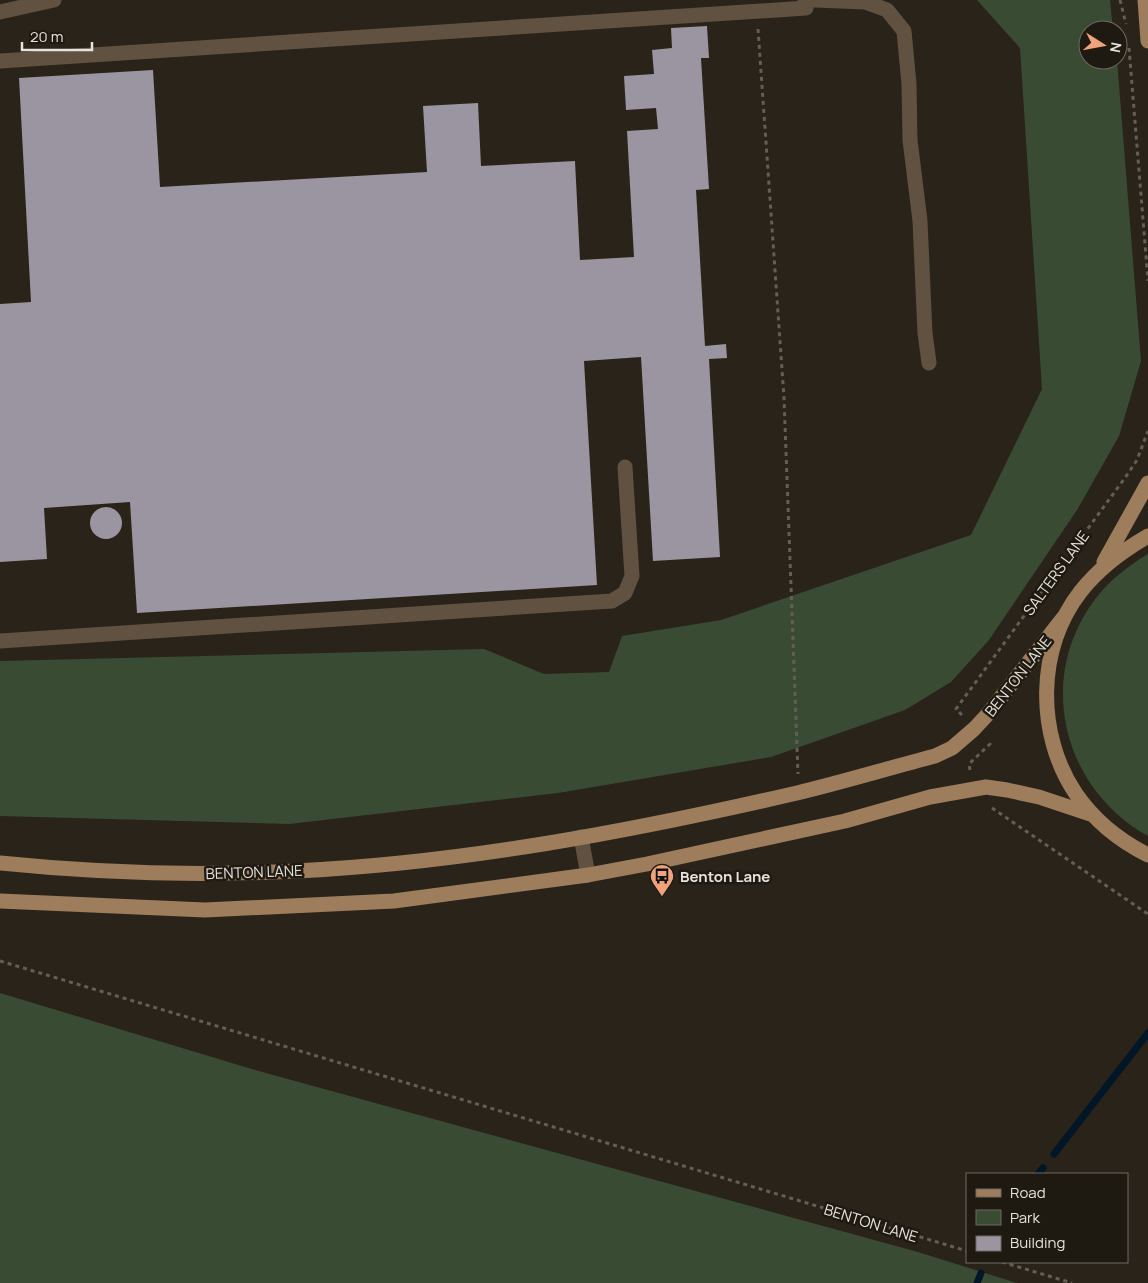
<svg xmlns="http://www.w3.org/2000/svg" width="1148" height="1283" font-family="Manrope,sans-serif">
  <style>
    .green { fill: #3a4b34 }
    .lines { fill: none; stroke-linecap: round; stroke-linejoin: round }
    .stream { stroke: #011626; stroke-width: 7 }
    .building { fill: #9a95a0 }
    .path { stroke: #645f56; stroke-width: 3; stroke-dasharray: 4 4; stroke-linecap: butt }
    .minor { stroke: #615141; stroke-width: 15 }
    .major { stroke: #9e7d5c; stroke-width: 15 }
    .labels { text-anchor: middle; dominant-baseline: central; stroke-width: 5; stroke-linejoin: round; paint-order: stroke }
    .street-label { font-size: 15px; fill: #e6e2dc; stroke: #1f1a11 }
    .poi-label { font-size: 15px; font-weight: bold; fill: #e6e2dc; stroke: #1f1a11; text-anchor: start }
  </style>
  <rect width="100%" height="100%" fill="#29231a"/>
  <path class="green" d="M977 0H1110L1113 30H1088V60H1117L1141 361 1119 436 1077 510 989 640 951 682 905 710 771 757 558 793 289 824 0 816V661L484 649 544 674 609 672 622 636 721 620 971 535 1042 389 1020 48Z
    M1148 554V836C1062 788 1035 678 1096 598 1110 580 1128 566 1148 554Z
    M0 993 255 1070 918 1252 1017 1283H0Z"/>
  <g class="lines">
    <path class="stream" d="M1054 1154 1148 1033
      M1038 1174 1043 1168
      M977 1283 981 1273"/>
  </g>
  <path class="building" d="M707 26 709 58H701L709 189 696 190 705 346 726 344 727 358 709 359 720 557 653 561 641 357 584 361 597 585 137 613 130 502 44 508 47 559 0 562V304L31 302 19 78 153 70 160 187 427 172 423 106 478 103 481 166 575 161 580 260 634 257 627 131 658 129 656 108 626 110 624 76 654 74 652 50 672 48 671 28Z
    M90 523a16 16 0 1 1 32 0a16 16 0 1 1-32 0Z"/>
  <g class="lines">
    <path class="path" d="M1120 0 1126 24
      M758 29 784 398 798 774
      M1129 48 1148 281
      M962 715 956 709 1127 475 1137 460 1148 431
      M970 770 969 764 990 744 987 741
      M992 808 1148 914
      M0 961 967 1251
      M1002 1262 1072 1283"/>
    <path class="minor" d="M815 0 865 2 887 10 904 31 909 84 910 140 920 221 925 333 929 363
      M0 12 54 0
      M0 61 806 8 805 0
      M0 641 612 601 625 593 632 576 625 467
      M581 837 588 875"/>
    <path class="major" d="M1145 0 1148 41
      M1148 536C1122 551 1100 567 1081 591 1036 648 1036 735 1076 794 1094 820 1120 841 1148 855
      M1104 562 1148 483
      M0 863C98 873 197 876 295 871 464 863 632 831 797 793 843 782 889 768 935 756L952 748 974 729 988 714 1064 617
      M0 901 205 910 394 901 588 875 647 864 845 821 930 797 986 787 1007 790 1039 797 1093 815"/>
  </g>
  <defs>
    <g id="bus-pin" transform="scale(1.25)"><path d="M0 17L-7.5 6A9.5 9.5 0 1 1 7.5 6Z" fill="#f0a27a" stroke="#1f1a11"/><path d="M-5-6H5V4H4V6H2V4H-2V6H-4V4H-5ZM-3.5-4V0h7V-4ZM-3.5 1.2v1.5H-2V1.2ZM2 1.2v1.5H3.5V1.2Z" fill="#111"/></g>
  </defs>
  <g fill-rule="evenodd">
    <use href="#bus-pin" x="662" y="876"/>
  </g>
  <g class="labels">
    <g class="street-label">
      <text transform="translate(1056 573) rotate(-54)">SALTERS LANE</text>
      <text transform="translate(1018 676) rotate(-52)">BENTON LANE</text>
      <text transform="translate(254 872) rotate(-2)">BENTON LANE</text>
      <text transform="translate(871 1223) rotate(17)">BENTON LANE</text>
    </g>
    <g class="poi-label">
      <text x="680" y="876">Benton Lane</text>
    </g>
  </g>
  <rect x="966" y="1173" width="162" height="90" fill="#1f1a11" stroke="#6f6a62"/>
  <rect x="976" y="1189" width="25" height="8" fill="#9e7d5c" stroke="#6f6a62"/>
  <text x="1010" y="1198" font-size="15" fill="#e6e2dc">Road</text>
  <rect x="976" y="1210" width="25" height="15" fill="#3a4b34" stroke="#6f6a62"/>
  <text x="1010" y="1223" font-size="15" fill="#e6e2dc">Park</text>
  <rect x="976" y="1236" width="25" height="15" fill="#9a95a0" stroke="#6f6a62"/>
  <text x="1010" y="1248" font-size="15" fill="#e6e2dc">Building</text>
  <g transform="translate(1103 45) rotate(101)"><circle r="24" fill="#1f1a11" stroke="#6f6a62"/>
  <path d="M0-4L9 19L0 12L-9 19Z" fill="#f0a27a"/>
  <text y="-8" font-size="14" font-weight="bold" text-anchor="middle" fill="#e6e2dc">N</text>
  </g>
  <path d="M22 42v8h70v-8" fill="none" stroke="#e6e2dc" stroke-width="2.5"/>
  <text x="30" y="42" font-size="15" fill="#e6e2dc" stroke="#1f1a11" stroke-width="4" paint-order="stroke">20 m</text>
</svg>
